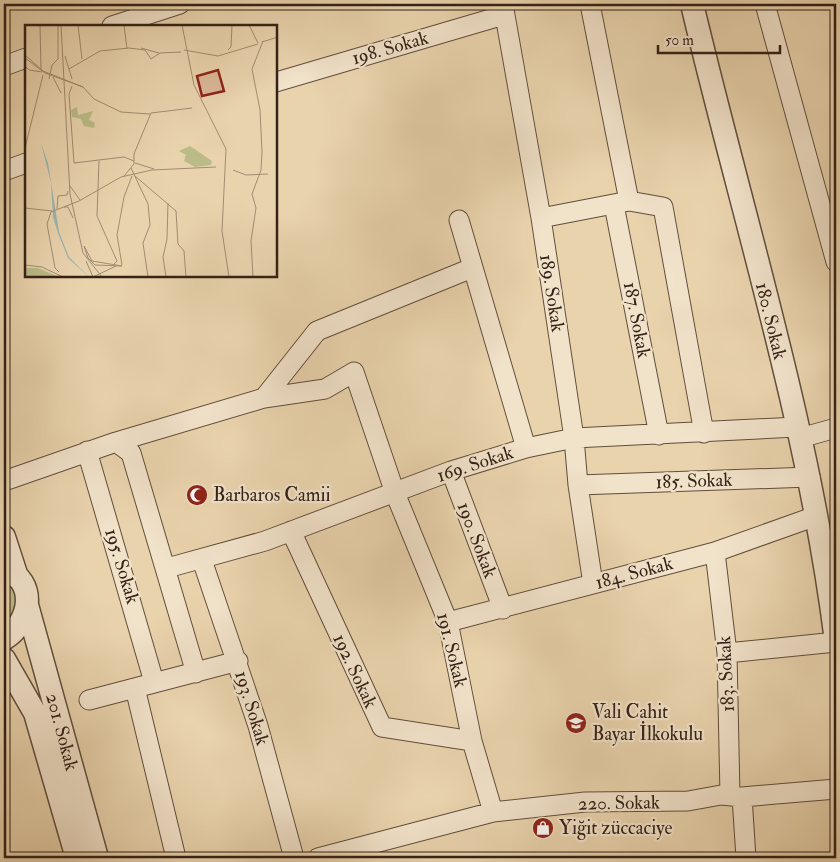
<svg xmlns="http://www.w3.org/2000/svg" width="840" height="862" font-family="'IM FELL Double Pica',serif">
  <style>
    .green { fill: #babb87; stroke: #776e4f }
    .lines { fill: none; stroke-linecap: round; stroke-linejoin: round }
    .minor-casing { stroke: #614e3c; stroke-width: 21 }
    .tertiary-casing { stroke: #614e3c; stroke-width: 25 }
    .minor { stroke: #f1e2ca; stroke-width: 19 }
    .tertiary { stroke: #f1e2ca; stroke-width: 22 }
    .labels { text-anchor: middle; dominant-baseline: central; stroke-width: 4.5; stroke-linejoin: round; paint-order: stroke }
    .street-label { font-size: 19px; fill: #342117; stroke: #f1e2ca }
    .poi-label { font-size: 19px; fill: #342117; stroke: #f1e2ca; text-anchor: start }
    .inset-road { fill: none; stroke: #a18c71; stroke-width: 1 }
    .view { fill: #8f2418; fill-opacity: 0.15; stroke: #8f2418; stroke-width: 2.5 }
    .inset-edge { fill: none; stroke: #342117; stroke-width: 2.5 }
  </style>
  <rect width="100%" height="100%" fill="#e9d3ad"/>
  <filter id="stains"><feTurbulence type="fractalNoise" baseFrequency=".004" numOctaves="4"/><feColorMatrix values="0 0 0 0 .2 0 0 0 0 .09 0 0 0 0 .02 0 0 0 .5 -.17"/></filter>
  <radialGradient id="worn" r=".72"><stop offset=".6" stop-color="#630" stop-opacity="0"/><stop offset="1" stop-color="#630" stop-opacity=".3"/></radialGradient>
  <path class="green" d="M4 579 16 592 18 610 4 628Z"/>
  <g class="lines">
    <g class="minor-casing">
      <path id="minor" d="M503 4 541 218 574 438 578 485 593 584
        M590 4 629 201
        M765 4 836 262
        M112 26 180 4
        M4 66 26 58
        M276 82 504 15
        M4 171 26 163
        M614 205 659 435
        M541 218 629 201 663 207 704 433
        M459 220 526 448
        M264 398 325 389 354 372 395 493 448 622 472 741 493 812
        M800 438 836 428
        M116 442 264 398 317 331 472 268
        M87 451 154 682
        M451 471 503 609
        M4 481 116 442 131 453 196 673
        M578 485 810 477
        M291 531 382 727 472 741
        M715 552 727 653 730 796
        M202 560 258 726 294 858
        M167 568 265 541 451 471 526 448 574 438 797 427
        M448 622 715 552 816 516
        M727 653 836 642
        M135 688 176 858
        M89 700 238 661
        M742 797 746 858
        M318 858 493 812 585 802 688 801 721 795 742 797 836 789"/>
    </g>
    <g class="tertiary-casing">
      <path id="tertiary" d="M692 4C742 215 809 425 836 641
        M4 537 17 577
        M4 568C38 582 31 622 4 639
        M27 605 97 858
        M4 659 35 713 77 858"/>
    </g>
    <use href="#minor" class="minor"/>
    <use href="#tertiary" class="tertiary"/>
  </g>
  <defs>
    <g id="mosque-disc" transform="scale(1.125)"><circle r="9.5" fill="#8f2418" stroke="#f1e2ca"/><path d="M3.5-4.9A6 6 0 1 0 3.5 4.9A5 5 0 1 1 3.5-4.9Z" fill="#fff"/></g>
    <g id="school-disc" transform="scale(1.125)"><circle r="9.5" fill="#8f2418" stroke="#f1e2ca"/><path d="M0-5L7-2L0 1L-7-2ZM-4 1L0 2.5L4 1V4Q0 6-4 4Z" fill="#fff"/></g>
    <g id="shop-disc" transform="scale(1.125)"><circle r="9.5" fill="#8f2418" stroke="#f1e2ca"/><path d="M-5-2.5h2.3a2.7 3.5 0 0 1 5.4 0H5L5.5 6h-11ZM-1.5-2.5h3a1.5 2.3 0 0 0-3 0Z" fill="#fff"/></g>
  </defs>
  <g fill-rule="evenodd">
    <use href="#mosque-disc" x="197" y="495"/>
    <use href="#school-disc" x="576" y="723"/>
    <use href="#shop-disc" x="543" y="828"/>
  </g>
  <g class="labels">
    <g class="street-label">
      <text transform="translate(390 48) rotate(-16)">198. Sokak</text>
      <text transform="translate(552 293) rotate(81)">189. Sokak</text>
      <text transform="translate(637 320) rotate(79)">187. Sokak</text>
      <text transform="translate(771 321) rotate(76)">180. Sokak</text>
      <text transform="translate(475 464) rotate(-18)">169. Sokak</text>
      <text transform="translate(694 481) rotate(-2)">185. Sokak</text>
      <text transform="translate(477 540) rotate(69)">190. Sokak</text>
      <text transform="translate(122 566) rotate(73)">195. Sokak</text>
      <text transform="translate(634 573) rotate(-15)">184. Sokak</text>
      <text transform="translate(452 650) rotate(76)">191. Sokak</text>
      <text transform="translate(355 671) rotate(65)">192. Sokak</text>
      <text transform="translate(726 674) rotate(-93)">183. Sokak</text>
      <text transform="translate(252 708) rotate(73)">193. Sokak</text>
      <text transform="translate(62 732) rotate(75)">201. Sokak</text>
      <text transform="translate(619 803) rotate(-1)">220. Sokak</text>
    </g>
    <g class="poi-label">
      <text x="213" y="495">Barbaros Camii</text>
      <text x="592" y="712">Vali Cahit<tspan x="592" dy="22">Bayar İlkokulu</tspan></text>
      <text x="559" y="828">Yiğit züccaciye</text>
    </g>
  </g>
  <g transform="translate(25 25)">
    <rect width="252" height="252" fill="#e9d3ad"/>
    <path d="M52 82 53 90 68 86 64 95 70 98 69 103 59 101 56 94 47 92 46 85ZM165 121 187 136 186 140 170 142 159 136 161 130 154 126ZM0 243H13L34 252H0Z" fill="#babb87"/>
    <path d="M16 118 23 138 34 207 44 232 64 252 43 233 33 208 28 192 26 158Z" fill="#99b6b1"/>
    <path class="inset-road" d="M15 0 16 44M36 0 45 169 58 228 77 252M53 0 57 34M99 0 102 24M157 0 169 60 201 124 197 206 204 252M224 0 233 18M237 17 253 12M116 23 134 28M120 25 126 34 135 28 156 27M159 25 193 31 233 19M203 25 206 22 207 0M0 30 18 46 58 62 20 48 0 33M40 31 47 54M0 41 4 45 17 47M44 44 75 26 104 23 120 25M28 52 36 68M24 54 27 40 33 34V0M47 61 44 69 49 138 99 132 109 136M58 62 69 74 96 87 125 89M0 123 18 50M74 136 72 191 92 236 88 240M110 138 129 144M106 143 123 179 125 200 118 218 123 252M208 145 221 150 243 149M99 151 109 139V129L126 88 167 83M110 151 151 186 153 219 159 226 161 252M45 161 55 175M39 182H43L48 193M0 183 27 186M32 184 33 171 42 170 43 166M59 221 67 236 97 241 70 240 63 233ZM61 236 68 252 91 241M0 240 17 242 38 252M97 240 92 210 99 172 107 151M34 247 30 243 22 199 26 187 54 176 96 152 127 145 191 142M141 252 138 232 142 214 143 178M228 252 226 216 231 183 227 169 236 145 237 127 235 85 227 44 238 16"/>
    <path class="view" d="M193 45 199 66 177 71 172 51Z"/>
    <rect width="252" height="252" class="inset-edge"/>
  </g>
  <rect width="840" height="862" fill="none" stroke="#e9d3ad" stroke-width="20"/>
  <rect x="5" y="5" width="830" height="852" fill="none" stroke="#342117" stroke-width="2.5"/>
  <rect x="10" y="10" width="820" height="842" fill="none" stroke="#342117"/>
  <path d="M658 45v8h122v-8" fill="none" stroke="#342117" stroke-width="2.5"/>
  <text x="665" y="45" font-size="15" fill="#342117" stroke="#f1e2ca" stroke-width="4" paint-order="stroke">50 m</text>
  <rect width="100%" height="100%" filter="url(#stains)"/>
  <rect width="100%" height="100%" fill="url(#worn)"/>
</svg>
